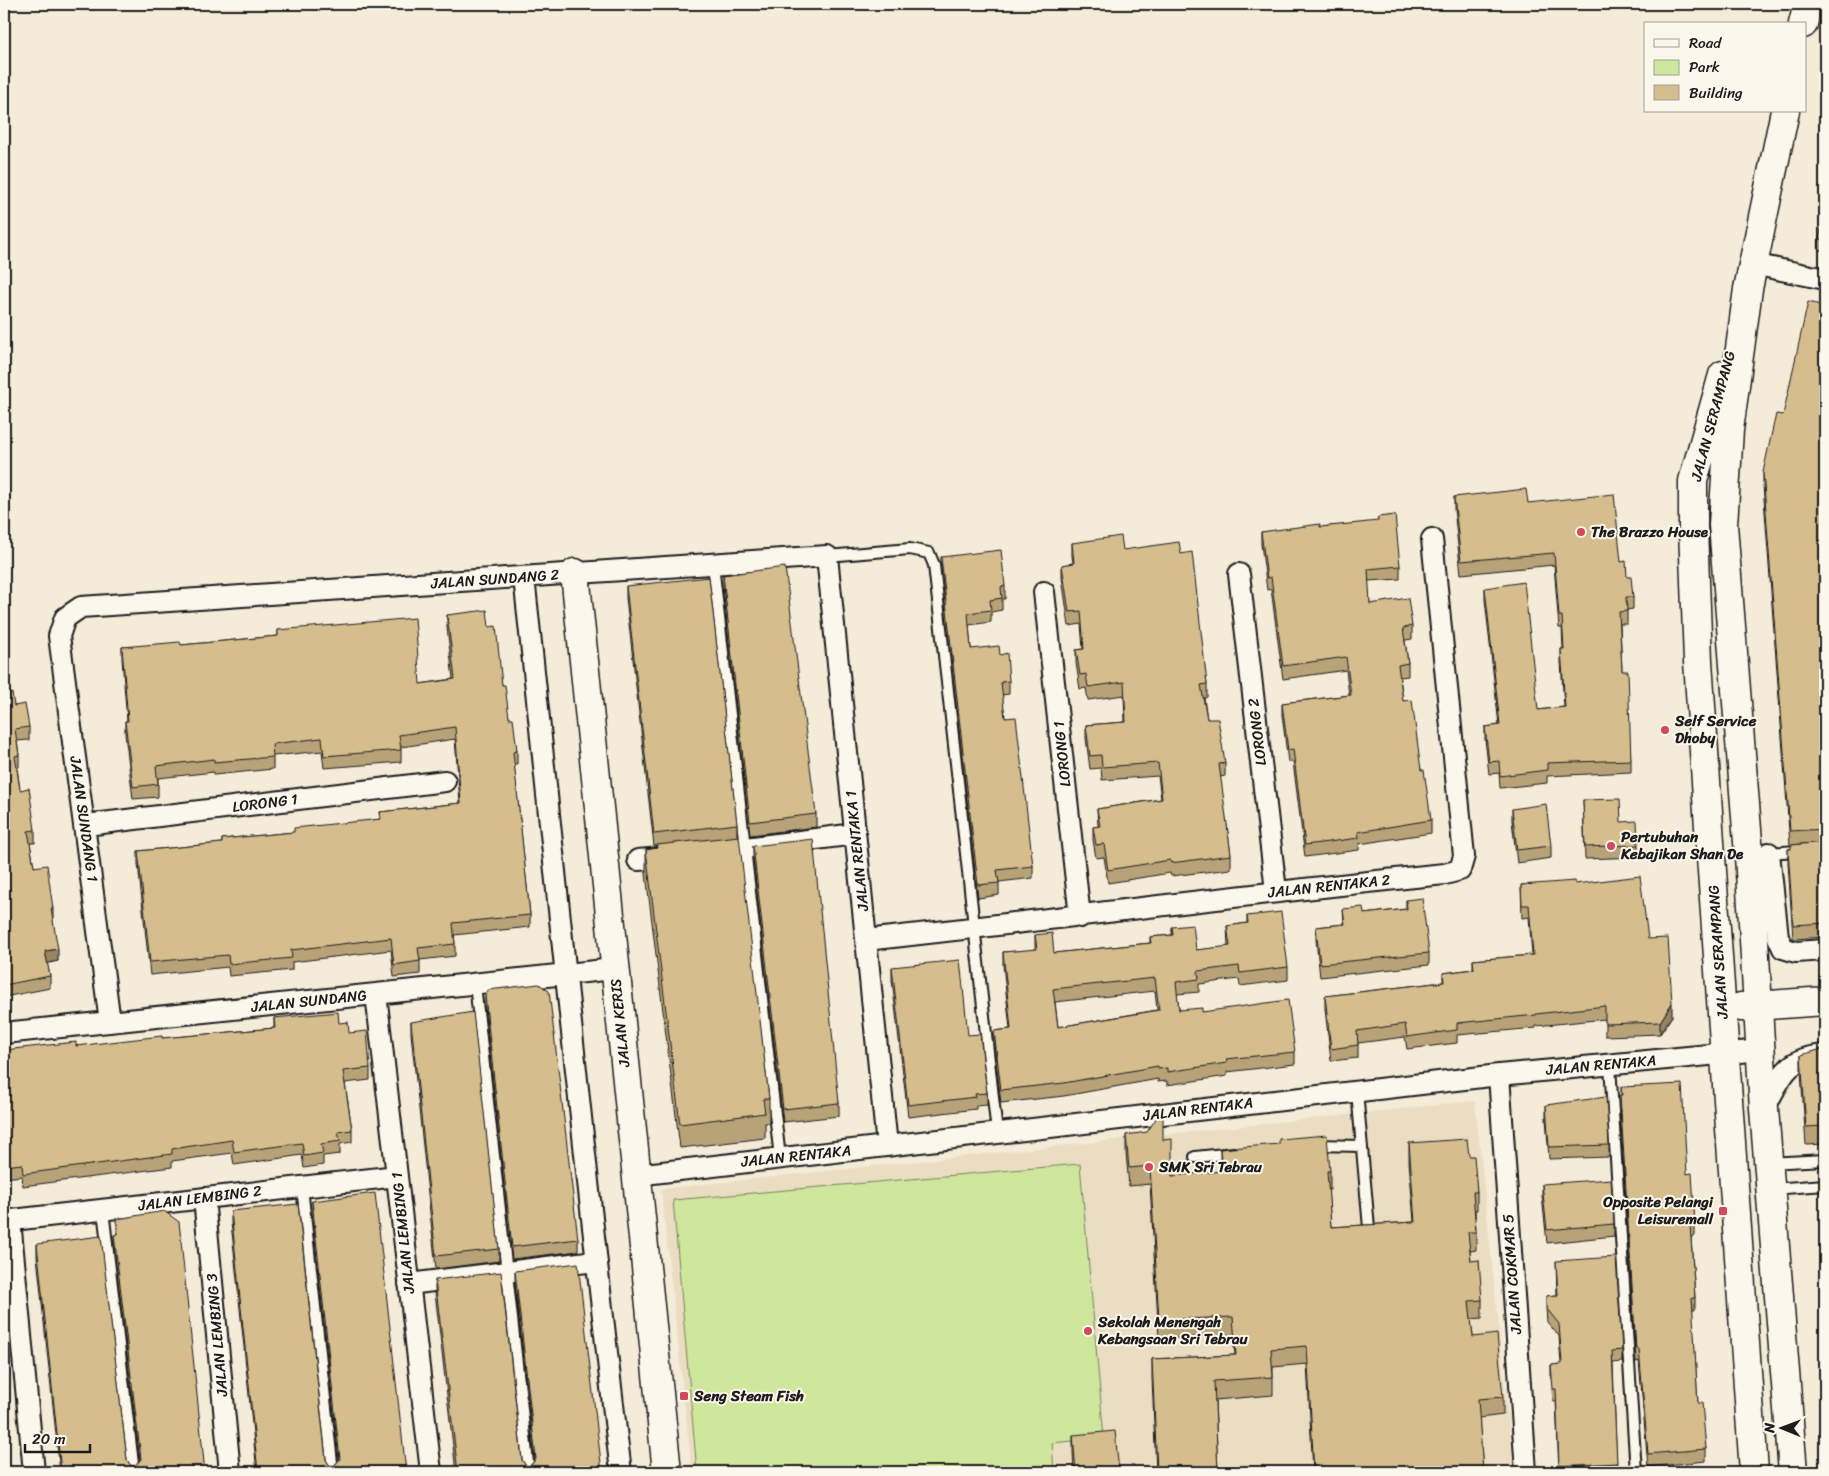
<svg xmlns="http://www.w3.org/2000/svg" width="1829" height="1476" font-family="Sriracha,sans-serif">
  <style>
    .built { fill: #ebddc2 }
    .green { fill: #cee79d; stroke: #75825c }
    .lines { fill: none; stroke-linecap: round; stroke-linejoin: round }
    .lane-casing { stroke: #1c1c1c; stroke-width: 14 }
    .street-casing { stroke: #1c1c1c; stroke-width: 24 }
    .secondary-casing { stroke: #1c1c1c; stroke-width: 31 }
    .lane { stroke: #fbf7ec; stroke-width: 10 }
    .street { stroke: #fbf7ec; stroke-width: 20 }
    .secondary { stroke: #fbf7ec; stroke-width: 28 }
    .wall { fill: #b8a379; stroke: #1c1c1c; fill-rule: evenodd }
    .shaded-wall { fill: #968463; stroke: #1c1c1c }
    .building { fill: #d6bd8d; stroke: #1c1c1c; fill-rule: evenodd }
    .poi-dot { fill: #d1495b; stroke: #fbf7ec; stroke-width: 2 }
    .labels { text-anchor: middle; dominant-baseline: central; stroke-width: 4; stroke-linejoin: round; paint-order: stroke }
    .street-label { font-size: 15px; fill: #1c1c1c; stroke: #fbf7ec }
    .poi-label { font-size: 15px; font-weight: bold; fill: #1c1c1c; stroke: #fbf7ec; text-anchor: start }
  </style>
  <rect width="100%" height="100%" fill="#f4ebd9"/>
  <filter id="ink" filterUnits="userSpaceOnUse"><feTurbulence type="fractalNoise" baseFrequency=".02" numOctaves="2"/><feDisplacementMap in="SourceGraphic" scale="10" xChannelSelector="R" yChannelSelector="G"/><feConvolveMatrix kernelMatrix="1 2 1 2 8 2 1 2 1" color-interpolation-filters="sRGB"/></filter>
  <g filter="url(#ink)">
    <path class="built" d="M1475 1101 1514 1472H692L661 1189Z"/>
    <path class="green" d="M1080 1164 1104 1438 1052 1443 1054 1472H697L673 1200Z"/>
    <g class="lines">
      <g class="lane-casing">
        <path id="lane" d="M827 556 910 549 929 553 934 565 997 1133
          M713 564 780 1158
          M1769 853 1825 849
          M475 984 529 1472
          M1610 1065 1636 1472
          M1357 1091 1369 1228
          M1315 1145 1362 1146
          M1195 1157 1234 1153
          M1769 1163 1825 1160
          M302 1187 333 1472
          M1771 1189 1825 1185
          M103 1210 134 1472"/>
      </g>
      <g class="street-casing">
        <path id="street" d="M1753 264 1825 279
          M1239 574 1276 891
          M524 577C556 875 585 1174 621 1472
          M1044 592 1080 917
          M86 825 445 781
          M713 852 855 834
          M1769 853 1778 937 1783 948 1796 952 1825 950
          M638 860 672 857
          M866 940C1059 919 1252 893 1445 874L1460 870 1464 856 1432 539
          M376 994 431 1472
          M110 1022 59 636 65 618 81 607 827 556 887 1146
          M4 1033 614 969
          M1499 1075 1526 1472
          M1764 1109C1782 1077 1784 1058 1825 1055
          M636 1175 1499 1075 1761 1050
          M204 1198 230 1472
          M10 1220 34 1472
          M4 1221 397 1176
          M409 1284 595 1261"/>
      </g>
      <g class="secondary-casing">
        <path id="secondary" d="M1803 24 1808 4
          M1785 111 1748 289 1729 430 1723 525 1749 855 1764 1109 1793 1472
          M1723 375 1693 481V528L1698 661 1710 842 1754 1472
          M575 573 667 1472
          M1741 1007 1825 1001"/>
      </g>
      <use href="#lane" class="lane"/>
      <use href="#street" class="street"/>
      <use href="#secondary" class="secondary"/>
    </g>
    <path class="wall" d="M1825 209V251L1819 250V239Z
      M1825 306V842L1790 845 1763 485V472L1783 415Z
      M1454 497 1528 503 1621 562 1627 577 1633 597V609L1627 610V624H1620L1622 671 1631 760V772L1547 776V783L1500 788 1499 773 1489 774 1485 739V727L1499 725 1485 600V588L1538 710 1564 707 1561 662V649H1563L1562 628H1559L1554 565 1461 574 1454 509Z
      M1378 517 1400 566V579L1368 581 1370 604 1412 626V639L1405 640 1408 663V676L1400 677 1403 701 1421 770 1431 820V833L1359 844V850L1305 857 1293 762H1288L1282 715V703L1349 695 1346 670 1283 679 1271 589 1267 590 1261 544V532L1378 522Z
      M1072 543 1123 550 1181 554 1207 684V697L1204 698 1207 719 1225 763V776L1220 777 1231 855V869L1171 876 1170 873 1108 883 1104 857 1096 858 1093 840V827H1098L1097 809 1161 799 1158 776 1102 780 1101 768 1090 769 1086 738V725L1125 722 1124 695 1088 700 1086 688 1080 689 1076 663V650L1083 649 1081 624 1069 626 1062 578V565L1073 563 1072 556Z
      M941 557 1005 586V599H1002V610L991 612V622L969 625 971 649 1000 655 1009 681V694L1002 695 1005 718 1033 866V878L999 882V895L978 898 941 569Z
      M723 575 816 814V827L750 835 723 587Z
      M626 586 737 824V836L769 1099V1123H765V1138L680 1148 646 874V850L657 848V846H654L626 598Z
      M447 615 489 627 502 685 509 718 517 751V764H514L530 915V927L454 935 455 944V956L420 960V974L394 977 391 950 292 962V970L229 976 228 967 150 975 138 864V851L222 843V839L294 832 380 819V812L460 803 455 739 401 747V762L324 768 322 751 273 756V769L214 775V772L158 778V797L133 799 125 734V721H127L122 659V647L181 645 278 636V630L420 684 453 679 447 627Z
      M4 688V694L14 706 29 727V740L17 741 19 755V767L17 768 20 790 35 830V843H30L34 867 53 909V921L58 961 47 963 50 976V988L4 997Z
      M1583 800 1621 822 1638 845V857L1585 859Z
      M1512 809 1551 846V858L1517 863 1512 821Z
      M1825 842V937L1793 939 1788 863V849Z
      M753 846 839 1103V1116L783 1122 753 858Z
      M1575 884 1648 939 1672 1016 1660 1034 1605 1036V1019L1536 1026V1028L1457 1035V1043L1407 1049 1405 1037 1358 1043V1058L1331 1061 1325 1009V996L1443 982V973L1473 969V960L1532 955 1529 917 1522 918 1521 885Z
      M1406 900 1429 953V965L1320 977 1316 940V927L1344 924 1343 909 1364 914 1406 909Z
      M1247 916 1288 967V980L1240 986 1239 979 1199 984V992L1177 994 1179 1010 1202 1012 1295 1052V1064L1227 1072V1076L1167 1085V1081L1158 1082V1079L1064 1096 1001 1103 994 1044V1031L1010 1029 1003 965V952L1035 950V935L1054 953 1150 943V937L1172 935V927L1196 950 1228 947 1227 926 1247 923ZM1155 991 1157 1010 1058 1027 1055 1002Z
      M892 967 968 1035 987 1093V1105L976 1106V1109L908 1117 892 980Z
      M485 996 578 1239V1251L512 1259 485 1008Z
      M274 1018 339 1023 349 1033 370 1068V1080L345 1083 352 1130V1142L340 1144V1154L323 1156V1165L304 1168 302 1155 234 1165 232 1153 172 1161V1167L23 1186 22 1176 4 1178V1050L76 1046 274 1028Z
      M411 1022 499 1249V1261L436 1269 411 1034Z
      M1825 1049V1144L1806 1145 1801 1073V1055Z
      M1621 1087 1687 1174 1695 1224V1236L1691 1237 1695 1298V1310H1692L1698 1404 1706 1449V1461L1648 1467 1639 1361 1636 1362 1620 1108V1095H1621Z
      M1546 1105 1609 1145V1157L1549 1159 1546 1118Z
      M1126 1135 1163 1140 1172 1176 1220 1172V1149L1330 1171V1190H1328L1331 1227 1414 1222 1409 1162V1143L1469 1156 1477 1192V1210H1475L1476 1232V1250L1470 1251 1471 1261 1482 1300V1318L1471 1319 1473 1337 1503 1397V1415L1479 1418 1483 1472H1313L1307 1364 1273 1367V1395L1215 1400 1218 1472H1156L1152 1378V1359L1235 1355 1233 1335 1159 1339 1150 1184 1129 1186 1126 1153Z
      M1542 1184 1614 1224V1236L1547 1243 1542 1196Z
      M312 1201 406 1472H257L231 1223V1211L326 1460 330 1466H334L339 1460 312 1213Z
      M117 1219 205 1472H60L37 1257V1244L127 1460 131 1466H135L140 1461 114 1247V1235L117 1234Z
      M1556 1261 1622 1350V1362L1613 1363 1617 1472H1559L1556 1401H1553L1551 1377V1365L1561 1364 1559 1336 1547 1322 1546 1308V1296L1557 1295Z
      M515 1271 602 1472H456L435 1293V1280L522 1460 526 1466H530L535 1460 515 1283Z
      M1073 1435 1119 1472H1074L1073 1453Z"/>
    <path class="shaded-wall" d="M58 949V961L45 964V951Z
      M1672 1003V1016L1660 1034V1022Z"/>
    <path class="building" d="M1825 209V240L1819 239Z
      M1808 302 1825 306V829L1790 831 1763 472 1776 414 1783 415Z
      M1526 489 1528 503 1614 494 1621 562 1626 561 1627 577H1631L1633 597H1626L1627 611 1619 612 1622 671H1628L1631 760 1547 763V770L1500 776 1499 761 1489 762 1485 727 1500 725 1485 588 1524 582 1538 710 1565 707 1561 649H1564L1562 616H1559L1554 553 1461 561 1454 497Z
      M1395 515 1400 566 1368 569 1370 604 1408 598 1412 626 1403 628 1408 663 1398 665 1403 701 1412 700 1421 770H1424L1431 820 1358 832 1359 838 1305 845 1293 749 1288 750 1282 703 1351 695 1346 657 1283 666 1271 577 1267 578 1261 532 1320 524V527L1378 521V517Z
      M1121 536 1123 550 1179 542 1181 554 1192 552 1207 684 1201 685 1207 719H1218L1225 763 1219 764 1231 855 1171 863 1170 860 1108 870 1104 844 1096 845 1093 827 1100 826 1097 809 1162 799 1158 763 1102 767 1101 755 1090 756 1086 725 1126 722 1124 682 1088 687 1086 674 1080 675 1076 650 1084 649 1081 611 1069 612 1062 565 1074 563 1072 543Z
      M1001 550 1005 586 1001 587 1002 598 990 600 991 610 968 613 971 649 999 646 1000 655 1007 653 1009 681 1001 682 1005 718 1016 717 1033 866 997 870 999 883 978 885 941 557Z
      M785 567 816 814 750 822 723 575Z
      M709 577 737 824 654 834 626 586Z
      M487 610 489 627 496 626 502 685H505L509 718H513L517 751 513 752 530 915 453 923 455 944 418 948 420 961 394 965 391 938 291 950 292 958 229 964 228 955 150 962 138 851 222 843V839L294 832V828L381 819 380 812 461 803 455 727 399 735 401 750 324 756 322 738 272 744 273 757 214 762V759L156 766 158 784 133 787 125 721H128L122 647 180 642 181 645 278 636V630L415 618 420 684 455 679 447 615Z
      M4 688V694L12 693 14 706 25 704 29 727 15 729 19 755 15 756 20 790 29 788 35 830 28 831 34 867 47 865 53 909H51L58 949 45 951 50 976 4 985Z
      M1620 799 1621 822 1637 821 1638 845 1585 847 1583 800Z
      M1546 804 1551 846 1517 850 1512 809Z
      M739 836 769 1099H763L765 1113 680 1124 646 850 657 848V845Z
      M813 839 839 1103 783 1109 753 846Z
      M1825 842V923L1793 925 1788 849H1791V845Z
      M1640 876 1648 939 1668 938 1672 1003 1660 1022 1605 1024V1006L1536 1014V1015L1457 1023V1030L1407 1037 1405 1024 1357 1031 1358 1045 1331 1049 1325 996 1444 982 1443 973 1474 969 1473 960 1533 955 1529 905H1522L1521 885 1575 881V884Z
      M1422 898 1429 953 1320 964 1316 927 1345 924 1343 909 1363 907 1364 914 1407 909 1406 900Z
      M1281 912 1288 967 1240 973 1239 966 1198 971 1199 979 1176 982 1179 1010 1202 1008V1012L1288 1000 1295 1052 1226 1059 1227 1063 1167 1072V1068L1158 1069V1066L1064 1083 1001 1090 994 1031 1011 1029 1003 952 1037 949 1035 935 1052 933 1054 953 1151 943 1150 937 1173 935 1172 927 1193 925 1196 950 1230 946 1227 926 1248 923 1247 916ZM1155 978 1159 1010 1058 1027 1053 989Z
      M960 960 968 1035 980 1034 987 1093 975 1094 976 1097 908 1105 892 967Z
      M539 984 549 991 578 1239 512 1247 485 996 488 990Z
      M338 1012 339 1023 348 1022 349 1033 367 1031 370 1068 343 1071 352 1130 338 1132 340 1141 321 1144 323 1153 304 1156 302 1143 234 1152 232 1140 172 1149V1154L23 1174 22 1164 4 1166V1050L76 1042V1046L162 1036V1038L275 1028 274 1018Z
      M473 1012 499 1249 436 1256 411 1022Z
      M1822 1049H1825V1126L1806 1127 1801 1055Z
      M1682 1084 1687 1174 1692 1173 1695 1224H1690L1695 1298H1692L1698 1404 1702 1403 1706 1449 1648 1454 1639 1349H1636L1620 1095H1622L1621 1087Z
      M1606 1097 1609 1145 1549 1147 1546 1105Z
      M1163 1108V1140L1172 1139V1176L1222 1171 1220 1149 1279 1144V1139L1327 1135 1330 1171H1327L1331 1227 1415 1222 1409 1143 1467 1139 1469 1156H1474L1477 1192H1473L1476 1232H1468L1471 1261 1479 1260 1482 1300 1469 1301 1473 1337 1497 1334 1503 1397 1478 1399 1483 1472H1314L1307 1346 1271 1349 1273 1377 1214 1381 1218 1472H1157L1152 1359 1236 1355 1233 1317 1159 1320 1150 1166 1129 1168 1126 1135 1147 1132Z
      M1611 1179 1614 1224 1547 1230 1542 1184Z
      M375 1193 406 1472H258L231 1211 298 1204 326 1460 330 1466H334L340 1459 312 1201Z
      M164 1211 179 1222 205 1472H61L37 1244 101 1236 127 1460 131 1466H135L141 1459 114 1235 118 1234 117 1219Z
      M1616 1257 1622 1350 1612 1351 1617 1463 1559 1466 1556 1389H1553L1551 1365 1562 1364 1559 1324 1547 1309 1546 1296 1558 1295 1556 1261Z
      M578 1263 602 1472H458L435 1280 501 1272 522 1460 526 1466H530L536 1459 515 1271Z
      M4 1430 8 1472H4Z
      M1115 1431 1119 1472H1076L1073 1435Z"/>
  </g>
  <g class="poi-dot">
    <circle cx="1581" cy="532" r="5"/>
    <circle cx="1665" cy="730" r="5"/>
    <circle cx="1611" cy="846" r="5"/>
    <circle cx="1149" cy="1167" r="5"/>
    <rect x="1718" y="1206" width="10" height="10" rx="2.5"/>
    <circle cx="1088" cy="1331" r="5"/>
    <rect x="679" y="1391" width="10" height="10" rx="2.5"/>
  </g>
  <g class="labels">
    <g class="street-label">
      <text transform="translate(1713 416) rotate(-75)">JALAN SERAMPANG</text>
      <text transform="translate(495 579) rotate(-4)">JALAN SUNDANG 2</text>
      <text transform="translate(1257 732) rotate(-97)">LORONG 2</text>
      <text transform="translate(1062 754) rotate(-96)">LORONG 1</text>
      <text transform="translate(265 803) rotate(-7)">LORONG 1</text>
      <text transform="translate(84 819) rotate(82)">JALAN SUNDANG 1</text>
      <text transform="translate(857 851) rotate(-96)">JALAN RENTAKA 1</text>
      <text transform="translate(1329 886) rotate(-6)">JALAN RENTAKA 2</text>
      <text transform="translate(1718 952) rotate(-94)">JALAN SERAMPANG</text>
      <text transform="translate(309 1001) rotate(-6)">JALAN SUNDANG</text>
      <text transform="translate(620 1023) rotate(-96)">JALAN KERIS</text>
      <text transform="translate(1601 1065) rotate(-5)">JALAN RENTAKA</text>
      <text transform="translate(1198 1109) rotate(-7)">JALAN RENTAKA</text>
      <text transform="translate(796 1156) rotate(-6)">JALAN RENTAKA</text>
      <text transform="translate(200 1198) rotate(-7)">JALAN LEMBING 2</text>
      <text transform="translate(403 1233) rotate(-96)">JALAN LEMBING 1</text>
      <text transform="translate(1512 1274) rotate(-94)">JALAN COKMAR 5</text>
      <text transform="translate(217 1335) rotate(-95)">JALAN LEMBING 3</text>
    </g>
    <g class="poi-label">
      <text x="1591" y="532">The Brazzo House</text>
      <text x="1675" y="721">Self Service<tspan x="1675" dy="17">Dhoby</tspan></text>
      <text x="1621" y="837">Pertubuhan<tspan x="1621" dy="17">Kebajikan Shan De</tspan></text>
      <text x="1159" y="1167">SMK Sri Tebrau</text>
      <text x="1713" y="1202" text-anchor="end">Opposite Pelangi<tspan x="1713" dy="17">Leisuremall</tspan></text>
      <text x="1098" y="1322">Sekolah Menengah<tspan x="1098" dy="17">Kebangsaan Sri Tebrau</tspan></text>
      <text x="694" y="1396">Seng Steam Fish</text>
    </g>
  </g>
  <rect width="1829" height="1476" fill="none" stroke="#fbf7ec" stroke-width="20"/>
  <rect x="10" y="10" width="1809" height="1456" fill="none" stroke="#1c1c1c" stroke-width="2" filter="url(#ink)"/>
  <rect x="1644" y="22" width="162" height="90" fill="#fbf7ec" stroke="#a29f99"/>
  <rect x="1654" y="39" width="25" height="8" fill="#fbf7ec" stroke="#a29f99"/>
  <text x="1689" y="48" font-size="15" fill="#1c1c1c">Road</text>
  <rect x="1654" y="60" width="25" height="15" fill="#cee79d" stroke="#a29f99"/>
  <text x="1689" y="72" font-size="15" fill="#1c1c1c">Park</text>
  <rect x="1654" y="85" width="25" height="15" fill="#d6bd8d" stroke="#a29f99"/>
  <text x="1689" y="98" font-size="15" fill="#1c1c1c">Building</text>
  <g transform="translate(1782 1428) rotate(271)" stroke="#fbf7ec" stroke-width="4" paint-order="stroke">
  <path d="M0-4L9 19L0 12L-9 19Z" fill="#1c1c1c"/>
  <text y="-8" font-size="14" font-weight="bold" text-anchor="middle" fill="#1c1c1c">N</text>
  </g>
  <path d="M25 1444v8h65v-8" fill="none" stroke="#1c1c1c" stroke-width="2.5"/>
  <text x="32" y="1444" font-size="15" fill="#1c1c1c" stroke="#fbf7ec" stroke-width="4" paint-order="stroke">20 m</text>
</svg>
